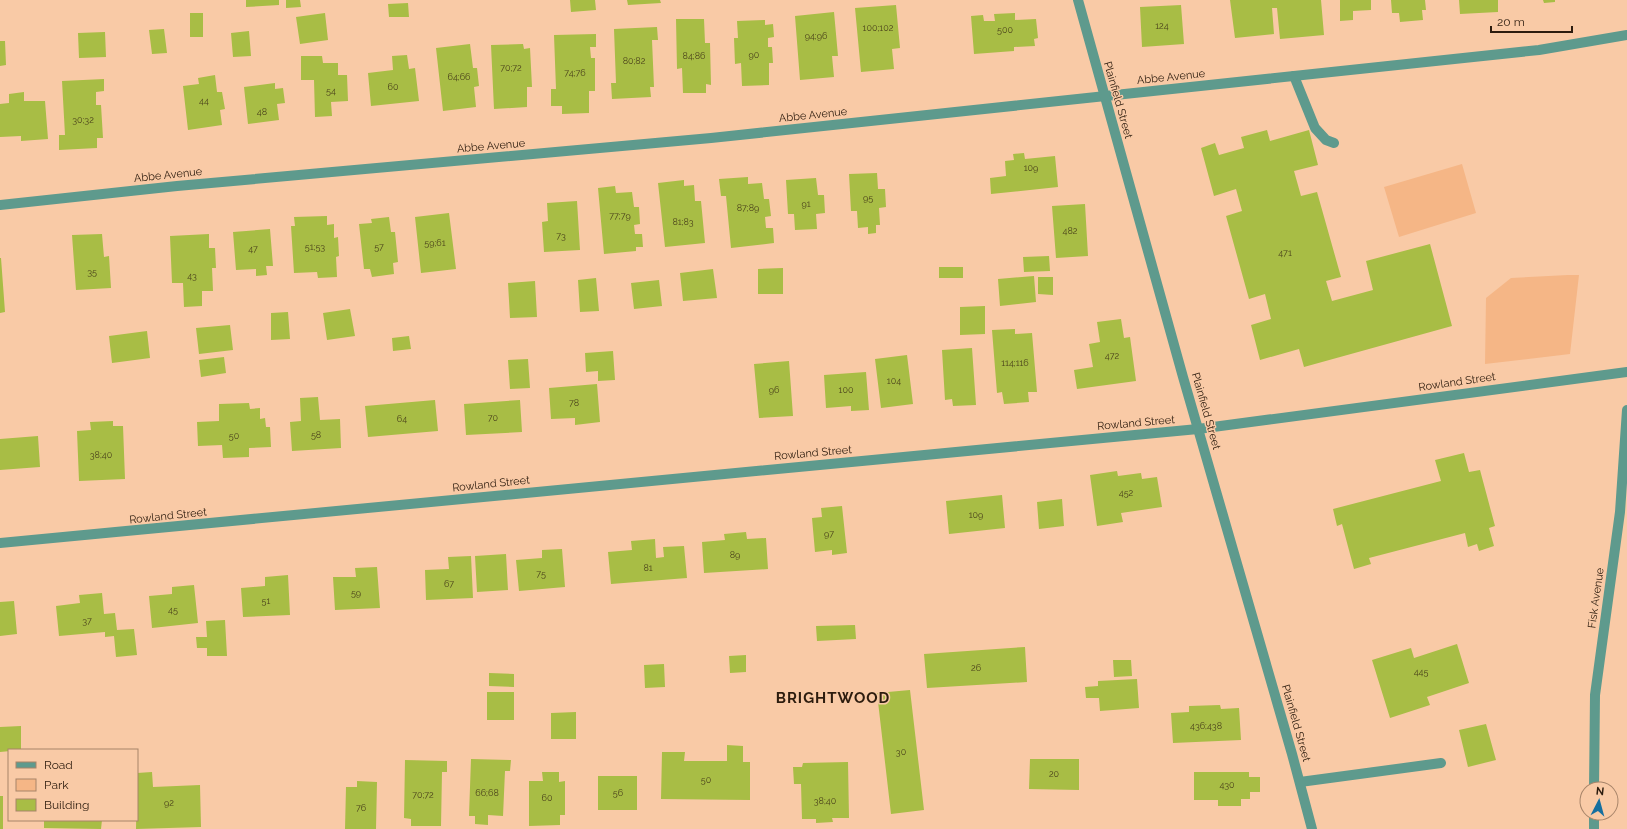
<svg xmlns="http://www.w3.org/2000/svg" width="1627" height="829" font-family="Raleway,sans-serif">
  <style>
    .green { fill: #f5b686 }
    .building { fill: #a8bd45 }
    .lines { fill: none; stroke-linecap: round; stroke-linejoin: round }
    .service { stroke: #5e9a8d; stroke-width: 10 }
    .minor { stroke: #5e9a8d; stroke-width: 10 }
    .tertiary { stroke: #5e9a8d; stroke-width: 10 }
    .labels { text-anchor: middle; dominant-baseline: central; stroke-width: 3; stroke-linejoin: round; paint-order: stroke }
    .number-label { font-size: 9px; fill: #4c441c }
    .street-label { font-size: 11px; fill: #2d1c0e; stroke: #f9caa6 }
    .district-label { font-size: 15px; font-weight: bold; letter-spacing: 1px; fill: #2d1c0e; stroke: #f9caa6 }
  </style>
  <rect width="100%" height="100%" fill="#f9caa6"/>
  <path class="green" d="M1462 164 1476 213 1399 237 1384 187Z
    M1568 275H1579L1570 354 1485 364 1486 298 1511 278Z"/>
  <path class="building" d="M246 0H279V5L246 7Z
    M286 0H300L301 7 286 8Z
    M570 0H595L596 10 571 12Z
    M627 0H660L661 3 628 5Z
    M1230 0H1321L1324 35 1280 39 1277 8H1272L1274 34 1235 38Z
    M1340 0H1371V10L1353 11V20L1340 21Z
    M1391 0H1425L1426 10H1422L1423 20 1400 22 1399 13H1392Z
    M1459 0H1498V12L1460 14Z
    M1543 0H1555V2L1544 3Z
    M408 3 409 17H389L388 4Z
    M896 5 900 48 892 49 894 69 861 72 855 8Z
    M1181 5 1184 44 1142 47 1140 7Z
    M834 12 838 56H832L834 77 800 80 795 16Z
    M190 13H203V37H190Z
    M325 13 328 40 300 44 296 17Z
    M1015 13V20L1036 19 1038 38 1034 39 1035 46 1014 47V51L974 54 971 16 983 15 984 21H995L994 14Z
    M676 19H704L705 43H710L711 85 706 84V93H683L682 68 677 69Z
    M765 20V25L773 24 774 37 768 38V47H772L773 63H769V85L742 86 741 63 735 64 734 38H738L737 21Z
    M657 27 658 40H652L654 87H650L651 97 612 99 611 83H616L614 29Z
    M164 29 167 53 152 54 149 30Z
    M249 31 251 56 233 57 231 33Z
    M105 32 106 57 79 58 78 33Z
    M596 34V47H590L591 58H595V91H589V113L562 114V106H551V89H556L554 35Z
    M0 41H5L6 65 0 66Z
    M470 44 473 68H477L479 86 474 87 476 107 443 111 436 48Z
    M523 44 524 49 530 48 532 87H527V107L494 109 491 45Z
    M407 55 409 69 415 68 419 101 371 106 368 73 393 70 392 56Z
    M301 56H322L323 63H338V75H347L348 101 331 102 332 116 315 117 314 80H301Z
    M215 75 217 92H222L225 109 220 110 222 125 188 130 183 86 199 84 198 78Z
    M104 79V91L96 92V105H101L103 138H97V148L59 150V135H65L62 81Z
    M275 83V89L283 88 285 103 277 104 279 120 248 124 244 87Z
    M24 92V101H45L48 139 21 141V136L0 137V104L9 103V94Z
    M1267 130 1270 141 1309 130 1318 165 1294 171 1301 196 1317 192 1341 277 1326 281 1332 301 1373 290 1366 261 1430 244 1452 326 1304 367 1299 349 1260 360 1251 325 1271 319 1265 294 1249 299 1226 216 1242 211 1236 189 1214 196 1201 148 1215 143 1219 155 1244 148 1241 137Z
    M1024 153 1025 159 1055 156 1058 187 991 194 990 178 1006 176 1005 161 1014 160 1013 154Z
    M877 173 878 189H885L886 207 879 208 880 225H876V233L868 234V227L858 228 857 211H851L849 174Z
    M748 177V184L762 183 764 199H769L771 216 765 217 766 228H773L774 243 731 248 726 196H721L719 179Z
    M816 178 818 195H824L825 213 816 214 817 229 795 230 794 214H788L786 180Z
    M684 180V186L694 185 695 201H701L705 243 665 247 658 183Z
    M615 186 616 193 632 192 634 207H639L640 224 634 225 635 234H642L643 247H636V251L604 254 598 188Z
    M577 201 580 250 544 252 542 222 548 221 547 203Z
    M1085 204 1088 256 1056 258 1052 206Z
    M449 213 456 269 421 273 415 217Z
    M327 216V225L334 224V238L338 237 339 256 336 257 337 277 318 278 317 272 294 273 291 226H295L294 217Z
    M389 217 391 232H395L398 262 393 263 394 274 372 277 370 269H364L359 224 372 223 371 219Z
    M270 229 273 266H266L267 275 256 276V269L236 270 233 232Z
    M102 234 104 257 109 256 111 288 76 290 72 235Z
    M209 234V248H215L216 268H212L213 291H202V306L184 307 183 283H172L170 236Z
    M1049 256 1050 271 1024 272 1023 257Z
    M0 258H1L5 312 0 313Z
    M939 267H963V278H939Z
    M783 268V294H758V269Z
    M713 269 717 298 683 301 680 273Z
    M1034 276 1036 302 1000 306 998 279Z
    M1038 277H1053V295L1038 294Z
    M596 278 599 311 580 312 578 280Z
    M659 280 662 306 634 309 631 283Z
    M535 281 537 317 510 318 508 283Z
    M985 306V334L960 335V307Z
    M350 309 355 336 327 340 323 313Z
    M288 312 290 339 271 340V313Z
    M1121 319 1124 338 1130 337 1136 381 1077 389 1074 370 1093 367 1089 344 1100 342 1097 322Z
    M230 325 233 350 199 354 196 328Z
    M1015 329V334L1032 333 1037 392H1028L1029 402 1004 404 1002 392 997 393 992 330Z
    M147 331 150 358 112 363 109 336Z
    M409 336 411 349 393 351 392 338Z
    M972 348 976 405 953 406 952 399 945 400 942 350Z
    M613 351 615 380 598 381V371L586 372 585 353Z
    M907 355 913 404 881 408 875 359Z
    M224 357 226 373 201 377 199 360Z
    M528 359 530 388 510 389 508 360Z
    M789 361 793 416 759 418 754 364Z
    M866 372 869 410 851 411V406L826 408 824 375Z
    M597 384 600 422 575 425V418L551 419 549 388Z
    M318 397 320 420 340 419 341 448 292 451 290 422 301 421 300 398Z
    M435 400 438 431 368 437 365 406Z
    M520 400 522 432 466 435 464 404Z
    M249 403 250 409 260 408V419L265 418 266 427H270L271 447 249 448V457L223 458 222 445 198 446 197 422 219 421V404Z
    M113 421V426H123L125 479 79 481 77 431 91 430 90 422Z
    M38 436 40 467 0 470V439Z
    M1464 453 1469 472 1480 470 1495 526 1489 528 1494 546 1479 551 1477 544 1468 547 1465 533 1369 558 1371 564 1354 569 1342 524 1337 526 1333 509 1441 481 1435 460Z
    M1117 471 1118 476 1141 473 1142 479 1157 477 1162 507 1121 513 1123 522 1097 526 1090 475Z
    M1002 495 1005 528 949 534 946 501Z
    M1062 499 1064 526 1039 529 1037 502Z
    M842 506 847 553 832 555V550L815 552 812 518 822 517 821 508Z
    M746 532 747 539 766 538 768 569 704 573 702 542 725 540 724 534Z
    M655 539 656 558 664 557 663 547 684 546 687 578 611 584 608 552 632 550 631 541Z
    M562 549 565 587 519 591 516 560 542 558V550Z
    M506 554 508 590 477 592 475 556Z
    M471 556 473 598 426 600 425 570 449 569 448 557Z
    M377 567 380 608 335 610 333 577H356L355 568Z
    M288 575 290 615 243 617 241 588 265 586V577Z
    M194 585 198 623 152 628 149 596 172 594V587Z
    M102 593 104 614 115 613 117 630 134 629 137 655 116 657 114 636 105 637V632L59 636 56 606 80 603 79 595Z
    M14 601 17 634 0 636V602Z
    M225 620 227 656H207V648H197L196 637H207L206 621Z
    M855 625 856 639 817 641 816 626Z
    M1457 644 1469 683 1427 697 1430 705 1390 718 1372 660 1411 648 1414 658Z
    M1025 647 1027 682 927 688 924 654Z
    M746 655V672L730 673 729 656Z
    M1113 660H1131L1132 676 1114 677Z
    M664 664 665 687 645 688 644 665Z
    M489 673 514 674V687L489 686Z
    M1137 679 1139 708 1100 711 1099 698H1086L1085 687 1098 686V681Z
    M910 690 924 810 891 814 877 693Z
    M487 692H514V720H487Z
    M1220 705 1221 709 1239 708 1241 740 1173 743 1171 713 1189 712V706Z
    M576 712V739H551V713Z
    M1486 724 1496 760 1468 767 1459 730Z
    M21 726V750L0 752V727Z
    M727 745 743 746V762H750V800L661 799 662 752H685L684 761H727Z
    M471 759 511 760 510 771H505L503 816 488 815V825L475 824V816H469Z
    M1030 759H1079V790L1029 789Z
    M405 760 447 761V772H442L441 826H411V819L404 818Z
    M848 762 849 818H832L833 822 816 823V819H802L801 784H794L793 767H802L803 763Z
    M152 772 153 787 200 785 201 827 136 829 137 773Z
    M542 772H559V782L565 781V815H560V825L529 826V781H543Z
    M1194 772H1249V777H1260V792H1250V799H1241V806H1218V800H1194Z
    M598 776H637V810H598Z
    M357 781 377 782 376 829H345L346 787H357Z
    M0 796H3V829H0Z
    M44 820H102L101 829 44 828Z"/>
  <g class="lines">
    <path class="service" d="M1294 76 1315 128 1326 140 1334 143
      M1300 782 1441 763"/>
    <path class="minor" d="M0 205 177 186 711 138 1539 50 1627 35
      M0 543 1198 429 1627 372"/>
    <path class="tertiary" d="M1078 0 1183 377 1292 754 1312 829
      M1594 789 1595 695 1620 512 1627 410
      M1594 829V813"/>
  </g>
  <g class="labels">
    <g class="number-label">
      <text x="1162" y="26">124</text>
      <text x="878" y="28">100;102</text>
      <text x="1005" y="30">500</text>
      <text x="816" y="36">94;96</text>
      <text x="754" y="55">90</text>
      <text x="694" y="56">84;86</text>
      <text x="634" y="61">80;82</text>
      <text x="511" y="68">70;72</text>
      <text x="575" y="73">74;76</text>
      <text x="459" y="77">64;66</text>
      <text x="393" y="87">60</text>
      <text x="331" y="91">54</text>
      <text x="204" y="101">44</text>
      <text x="262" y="112">48</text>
      <text x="83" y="120">30;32</text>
      <text x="1031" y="168">109</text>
      <text x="868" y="198">95</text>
      <text x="806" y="204">91</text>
      <text x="748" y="208">87;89</text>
      <text x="620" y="216">77;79</text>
      <text x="683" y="222">81;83</text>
      <text x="1070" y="231">482</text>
      <text x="561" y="236">73</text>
      <text x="435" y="243">59;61</text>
      <text x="315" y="247">51;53</text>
      <text x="379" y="247">57</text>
      <text x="253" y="249">47</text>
      <text x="1285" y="253">471</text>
      <text x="92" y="272">35</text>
      <text x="192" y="276">43</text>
      <text x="1112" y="356">472</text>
      <text x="1015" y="363">114;116</text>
      <text x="894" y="381">104</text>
      <text x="774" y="390">96</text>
      <text x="846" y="390">100</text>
      <text x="574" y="403">78</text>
      <text x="493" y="418">70</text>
      <text x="402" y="419">64</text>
      <text x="316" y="435">58</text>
      <text x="234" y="436">50</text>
      <text x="101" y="455">38;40</text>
      <text x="1126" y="493">452</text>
      <text x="976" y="515">109</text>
      <text x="829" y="534">97</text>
      <text x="735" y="555">89</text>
      <text x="648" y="568">81</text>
      <text x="541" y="574">75</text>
      <text x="449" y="584">67</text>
      <text x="356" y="593">59</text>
      <text x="266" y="601">51</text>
      <text x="173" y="610">45</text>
      <text x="87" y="621">37</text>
      <text x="976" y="668">26</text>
      <text x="1421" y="672">445</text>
      <text x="1206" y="726">436;438</text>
      <text x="901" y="752">30</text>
      <text x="1054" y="774">20</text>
      <text x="706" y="780">50</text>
      <text x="1227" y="785">430</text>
      <text x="487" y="793">66;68</text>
      <text x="618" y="793">56</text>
      <text x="423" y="795">70;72</text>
      <text x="547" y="798">60</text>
      <text x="825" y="801">38;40</text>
      <text x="169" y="803">92</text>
      <text x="361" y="808">76</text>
    </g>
    <g class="street-label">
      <text transform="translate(1171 77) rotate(-6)">Abbe Avenue</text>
      <text transform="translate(1118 100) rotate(74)">Plainfield Street</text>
      <text transform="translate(813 115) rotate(-6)">Abbe Avenue</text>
      <text transform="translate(491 146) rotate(-5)">Abbe Avenue</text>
      <text transform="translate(168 175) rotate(-6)">Abbe Avenue</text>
      <text transform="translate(1457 382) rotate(-8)">Rowland Street</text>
      <text transform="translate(1206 411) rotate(74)">Plainfield Street</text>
      <text transform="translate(1136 423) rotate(-5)">Rowland Street</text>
      <text transform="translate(813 453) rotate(-5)">Rowland Street</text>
      <text transform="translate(491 484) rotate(-6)">Rowland Street</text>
      <text transform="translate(168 516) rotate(-6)">Rowland Street</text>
      <text transform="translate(1596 598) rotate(-82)">Fisk Avenue</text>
      <text transform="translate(1296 723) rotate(74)">Plainfield Street</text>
    </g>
    <g class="district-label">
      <text x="833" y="698">BRIGHTWOOD</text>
    </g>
  </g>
  <rect x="8" y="749" width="130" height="72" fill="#f9caa6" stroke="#a78469"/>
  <rect x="16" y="762" width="20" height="6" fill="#5e9a8d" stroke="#a78469"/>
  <text x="44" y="769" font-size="12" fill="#2d1c0e">Road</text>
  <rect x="16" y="779" width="20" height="12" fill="#f5b686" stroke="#a78469"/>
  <text x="44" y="789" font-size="12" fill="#2d1c0e">Park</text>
  <rect x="16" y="799" width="20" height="12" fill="#a8bd45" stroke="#a78469"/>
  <text x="44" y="809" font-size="12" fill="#2d1c0e">Building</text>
  <g transform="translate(1599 801) rotate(6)"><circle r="19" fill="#f9caa6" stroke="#a78469"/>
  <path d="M0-3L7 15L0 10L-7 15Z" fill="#166f9f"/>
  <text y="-6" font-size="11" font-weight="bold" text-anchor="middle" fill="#2d1c0e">N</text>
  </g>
  <path d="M1491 26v6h81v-6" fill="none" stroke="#2d1c0e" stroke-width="2"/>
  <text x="1497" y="26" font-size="12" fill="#2d1c0e" stroke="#f9caa6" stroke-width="3" paint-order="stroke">20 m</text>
</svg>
